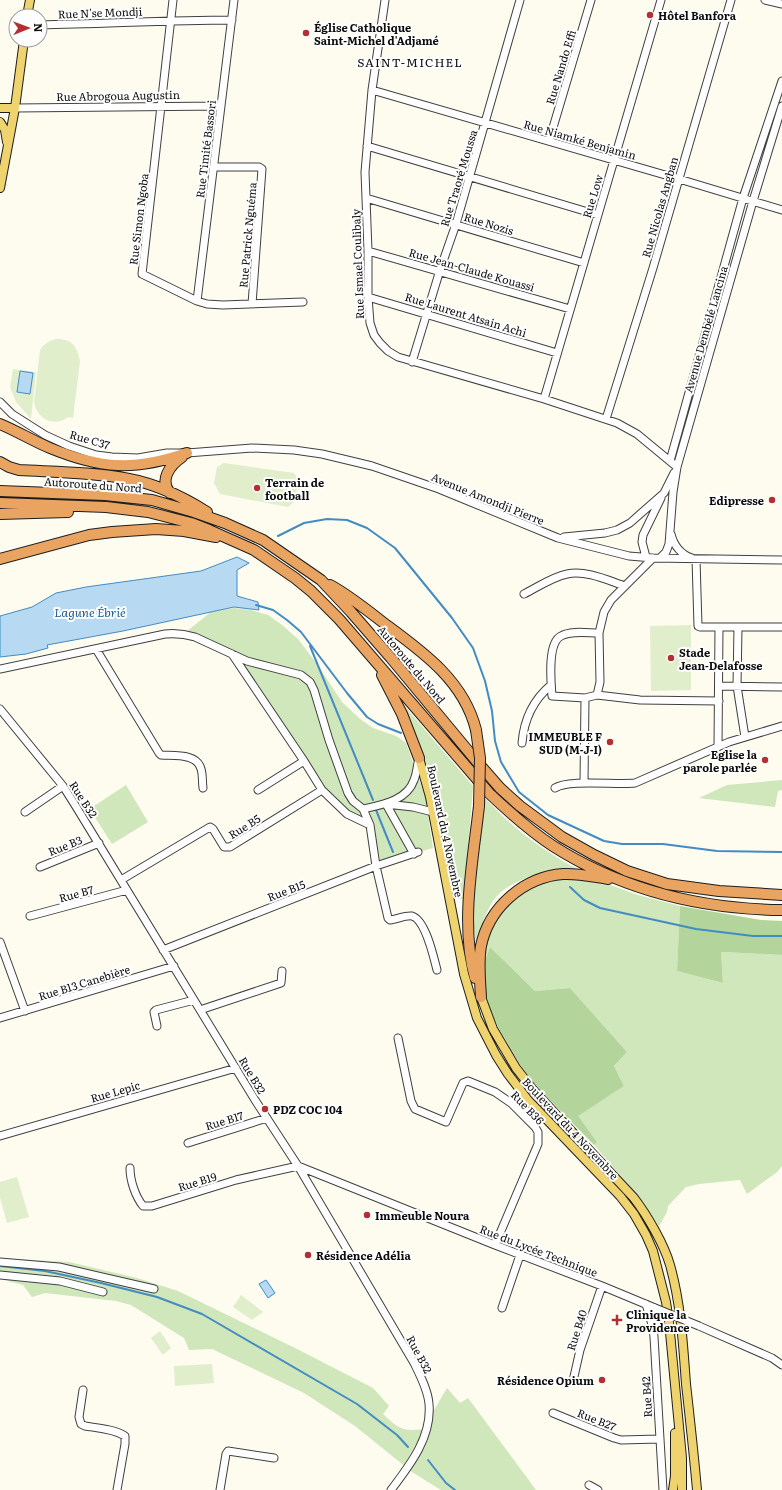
<svg xmlns="http://www.w3.org/2000/svg" width="782" height="1490" font-family="Literata,serif">
  <style>
    .green { fill: #d0e6bb }
    .forest { fill: #b3d59b }
    .pitch { fill: #e1eecc }
    .water { fill: #b7daf2; stroke: #438cc3 }
    .lines { fill: none; stroke-linecap: round; stroke-linejoin: round }
    .stream { stroke: #438cc3; stroke-width: 2 }
    .minor-casing { stroke: #404040; stroke-width: 9 }
    .major-casing { stroke: #1e1e1e; stroke-width: 10 }
    .highway-casing { stroke: #1e1e1e; stroke-width: 12 }
    .minor { stroke: #fff; stroke-width: 7 }
    .major { stroke: #efd36e; stroke-width: 8 }
    .highway { stroke: #eaa461; stroke-width: 10 }
    .minor-bridge-casing { stroke: #404040; stroke-width: 9; stroke-linecap: butt }
    .highway-bridge-casing { stroke: #1e1e1e; stroke-width: 12; stroke-linecap: butt }
    .minor-bridge { stroke: #fff; stroke-width: 7 }
    .highway-bridge { stroke: #eaa461; stroke-width: 10 }
    .poi-dot { fill: #b32f31; stroke: #fff; stroke-width: 1.5 }
    .labels { text-anchor: middle; dominant-baseline: central; stroke-width: 4; stroke-linejoin: round; paint-order: stroke }
    .street-label { font-size: 11px; fill: #0d0d0d; stroke: #fff }
    .poi-label { font-size: 11px; font-weight: bold; fill: #0d0d0d; stroke: #fff; text-anchor: start }
    .neighbourhood-label { font-size: 12px; letter-spacing: 1px; fill: #0d0d0d; stroke: #fff }
    .water-label { font-size: 12px; font-style: italic; fill: #1f5e96; stroke: #fff }
  </style>
  <rect width="100%" height="100%" fill="#fefbef"/>
  <path class="green" d="M234 608 251 610 268 615 282 625 298 639 317 664 342 702 360 719 373 728 396 736 406 743 425 796 433 848 381 863 371 827 350 813 327 792 292 736 233 658 181 636 211 612Z
    M402 703 473 786 464 899 454 898 436 794Z
    M782 780V790L778 791 775 807 699 798 727 785Z
    M126 785 148 822 112 844 91 811V808Z
    M484 797C492 805 500 814 508 821 529 840 553 856 577 869 571 869 565 868 559 869 538 872 505 883 493 901 485 914 479 930 476 944L474 928V901Z
    M564 878 602 882 638 895 680 906 677 971 723 983 721 952 782 955V1166L777 1172 747 1194 740 1180 699 1184 686 1187 668 1206 667 1212 659 1226 638 1196 594 1145 597 1142 577 1116 624 1086 614 1066 627 1052 570 988 535 991 490 947 484 963C485 957 484 950 486 944 492 916 514 895 540 883 547 880 557 880 564 878Z
    M0 1258 69 1262 137 1278 178 1291 299 1350 373 1388 389 1406 383 1414C398 1428 402 1432 423 1429L447 1388 460 1403 468 1398 536 1490H441L412 1472 355 1426 304 1393 212 1349 189 1350 184 1338 131 1305 116 1301 45 1293 32 1297 23 1285 0 1279Z"/>
  <path class="forest" d="M680 906 761 920 782 921V955L721 952 723 983 677 971Z
    M490 947 535 991 570 988 627 1052 614 1066 624 1086 578 1116 597 1142 594 1145 538 1088 521 1066 498 1027 486 998 484 977V963Z"/>
  <path class="pitch" d="M56 339C72 339 77 346 80 361L73 418 68 417C54 428 37 419 34 402L40 350C45 343 49 341 56 339Z
    M13 369 36 372 31 419 16 402 10 387Z
    M224 463 294 473 299 480 294 502 288 507 220 494 214 483 217 467Z
    M691 625V690L651 691 650 626Z
    M17 1177 29 1217 7 1223 0 1198V1182Z
    M241 1295 263 1312 252 1320 233 1307Z
    M160 1331 171 1348 163 1355 151 1338Z
    M212 1364 214 1383 175 1386 174 1366Z"/>
  <path class="water" d="M20 371 33 373 30 394 17 392Z
    M237 557 249 563 237 570V596L258 602 259 610 234 607 123 631 47 645 48 648 26 654 0 657V616L32 607 56 593 86 587 201 571Z
    M266 1280 275 1293 268 1298 259 1284Z"/>
  <g class="lines">
    <path class="stream" d="M278 536 304 523 327 519 347 520 367 528 395 548 452 618 473 648 485 681 492 711 495 741 501 762 519 792 548 815 604 841 622 844H663L717 851 782 852
      M256 605 273 610 287 620 301 632 347 693 367 717 378 724 401 733
      M310 646 373 800
      M376 810 393 852
      M570 887 584 900 600 908 696 929 753 936H782
      M0 1266 45 1271 101 1283 157 1297 202 1314 357 1404 397 1435 408 1447
      M428 1460 446 1483 455 1490"/>
    <g class="minor-casing">
      <path id="minor" d="M173 0 142 274 197 301 207 304 223 305 303 302
        M385 0 372 90 365 172 368 251V297L370 323 374 335 380 343 388 351 398 357 544 399 617 423 637 434 677 467
        M765 0 782 4
        M40 25C104 24 168 20 232 20
        M372 90 679 179 782 210
        M15 108 221 106
        M549 141 591 0
        M367 146 598 215
        M214 167H259L262 169 252 304
        M366 198 584 263
        M368 251 570 309
        M368 297 557 353
        M197 301 234 0
        M412 362 440 270 456 224 520 0
        M544 399 661 0
        M0 402 12 414 45 435 69 446 96 455 112 457 138 458 167 453H187L252 448 294 450 322 454 372 466 439 489 558 538 629 556 653 558 782 560
        M606 419 653 268 731 0
        M670 461 743 198 782 81
        M671 534C674 546 680 554 692 558
        M564 537 605 533 617 530 630 523 664 493 674 473
        M646 557 642 542 643 535 661 498
        M660 558 666 552 669 544 673 492 677 467 753 201 782 106
        M696 559 698 626 700 627H782
        M524 594C538 587 552 577 567 574 586 570 607 580 625 586
        M738 627 737 686 745 737
        M96 649 159 753 161 755C174 756 197 753 201 769 203 775 202 782 203 788
        M232 654 304 761 322 790 347 814 370 825
        M0 669 165 634C175 633 185 634 195 637L247 661 301 675 310 682 314 690 329 740 348 793 353 801 363 809C381 805 407 801 414 780 417 773 417 766 419 758
        M719 686 782 687
        M597 695 640 700 719 701
        M585 698 552 696C551 682 547 643 561 636 571 630 588 633 599 633
        M0 709 63 786 75 805 255 1100 298 1166 414 1363C420 1375 428 1390 429 1404 432 1437 410 1465 391 1490
        M522 743C524 719 533 700 551 685
        M718 747 719 627
        M584 783 585 698 597 695 600 682 599 633 604 612 611 600 653 558
        M555 788C568 779 616 785 635 783L729 742 782 726
        M258 790 304 761
        M386 804 414 854
        M386 804 413 807 433 812
        M363 809 370 825 376 866 388 918 390 920C397 919 406 915 412 916 426 920 434 959 437 970
        M25 812 63 786
        M40 867 99 843
        M121 880 210 827 213 829 224 847H230L322 790
        M30 916 127 890
        M0 942 25 1011
        M163 950 376 866 418 852
        M200 1010 281 983 282 971
        M0 1018 174 966
        M157 1026 154 1012 156 1010 194 1000
        M398 1038 411 1101 415 1109 446 1122 463 1083 468 1081 495 1092 511 1103 535 1127 538 1132V1144L495 1245
        M0 1136 236 1068
        M188 1143 267 1118
        M298 1166 495 1245 602 1286 655 1308
        M130 1168C130 1180 135 1196 143 1206H152L236 1180 298 1166
        M0 1262 59 1267 154 1289
        M0 1275 60 1281 103 1292
        M646 1304 653 1328 654 1337 663 1490
        M502 1308 520 1255
        M699 1326 772 1358 782 1365
        M573 1381 580 1350 602 1286
        M83 1390 79 1417 81 1424 85 1426C97 1428 114 1429 125 1436V1444L117 1490
        M553 1413 614 1438 621 1440 659 1439
        M589 1485 598 1490
        M220 1490 226 1454 228 1451 274 1458"/>
    </g>
    <g class="major-casing">
      <path id="major" d="M27 16 30 0
        M0 108H15
        M0 122 5 130 7 142
        M0 188 15 108 24 40
        M419 758 430 797 464 974 477 1018 496 1055 508 1074 527 1099 620 1196 634 1214 646 1235 653 1251 666 1302 669 1322 682 1458V1490
        M481 997 493 1029 516 1068 534 1091 634 1198C647 1215 664 1244 670 1265 681 1304 683 1344 686 1384 690 1420 694 1455 697 1490
        M673 1490 675 1476V1433"/>
    </g>
    <g class="highway-casing">
      <path id="highway" d="M0 424C17 431 33 441 50 448 101 469 134 471 187 453
        M0 462 9 467 19 470C55 472 93 472 129 479 156 484 183 497 207 512
        M0 491 105 495 152 500 194 512 225 523 263 540 321 580 351 612 391 658 479 764 500 788 520 806 562 837 594 855 627 871 667 884 719 891 782 895
        M170 493C159 480 170 465 182 457
        M0 503 106 507 148 512 191 523 209 530 254 550 295 578 311 591 339 619 489 793C509 812 530 831 553 846 622 890 701 909 782 910
        M0 514 68 512
        M0 559 89 535 112 532 156 529 184 531 216 537
        M330 585C350 596 367 610 385 624 423 652 464 681 476 730
        M382 675 402 714 419 758
        M475 978C460 924 473 861 479 806
        M481 997C480 980 478 963 481 946 489 907 524 877 563 874 578 873 594 877 608 879"/>
    </g>
    <use href="#minor" class="minor"/>
    <use href="#major" class="major"/>
    <use href="#highway" class="highway"/>
    <g class="minor-bridge-casing">
      <path id="minor-bridge" d="M655 1308 699 1326"/>
    </g>
    <g class="highway-bridge-casing">
      <path id="highway-bridge" d="M476 730 480 758 479 806"/>
    </g>
    <use href="#minor-bridge" class="minor-bridge"/>
    <use href="#highway-bridge" class="highway-bridge"/>
  </g>
  <g class="poi-dot">
    <circle cx="650" cy="15" r="4"/>
    <circle cx="306" cy="33" r="4"/>
    <circle cx="257" cy="488" r="4"/>
    <circle cx="772" cy="500" r="4"/>
    <circle cx="671" cy="658" r="4"/>
    <circle cx="610" cy="742" r="4"/>
    <circle cx="765" cy="760" r="4"/>
    <circle cx="265" cy="1109" r="4"/>
    <circle cx="367" cy="1215" r="4"/>
    <circle cx="308" cy="1255" r="4"/>
    <path d="M615 1314h4v4h4v4h-4v4h-4v-4h-4v-4h4z"/>
    <circle cx="602" cy="1380" r="4"/>
  </g>
  <g class="labels">
    <g class="street-label">
      <text transform="translate(100 12) rotate(-2)">Rue N'se Mondji</text>
      <text transform="translate(560 67) rotate(-73)">Rue Nando Effi</text>
      <text transform="translate(118 95) rotate(-1)">Rue Abrogoua Augustin</text>
      <text transform="translate(580 139) rotate(16)">Rue Niamké Benjamin</text>
      <text transform="translate(205 149) rotate(-83)">Rue Timité Bassori</text>
      <text transform="translate(458 178) rotate(-73)">Rue Traoré Moussa</text>
      <text transform="translate(592 196) rotate(-73)">Rue Low</text>
      <text transform="translate(659 207) rotate(-74)">Rue Nicolas Angban</text>
      <text transform="translate(138 219) rotate(-83)">Rue Simon Ngoba</text>
      <text transform="translate(489 223) rotate(17)">Rue Nozis</text>
      <text transform="translate(247 235) rotate(-85)">Rue Patrick Nguéma</text>
      <text transform="translate(357 264) rotate(-92)">Rue Ismael Coulibaly</text>
      <text transform="translate(472 269) rotate(16)">Rue Jean-Claude Kouassi</text>
      <text transform="translate(466 314) rotate(17)">Rue Laurent Atsain Achi</text>
      <text transform="translate(705 329) rotate(-74)">Avenue Dembélé Lancina</text>
      <text transform="translate(90 439) rotate(16)">Rue C37</text>
      <text transform="translate(93 484) rotate(4)">Autoroute du Nord</text>
      <text transform="translate(488 498) rotate(22)">Avenue Amondji Pierre</text>
      <text transform="translate(412 664) rotate(50)">Autoroute du Nord</text>
      <text transform="translate(84 799) rotate(57)">Rue B32</text>
      <text transform="translate(244 826) rotate(-32)">Rue B5</text>
      <text transform="translate(446 831) rotate(78)">Boulevard du 4 Novembre</text>
      <text transform="translate(65 845) rotate(-22)">Rue B3</text>
      <text transform="translate(286 890) rotate(-21)">Rue B15</text>
      <text transform="translate(76 893) rotate(-15)">Rue B7</text>
      <text transform="translate(84 982) rotate(-17)">Rue B13 Canebière</text>
      <text transform="translate(253 1075) rotate(59)">Rue B32</text>
      <text transform="translate(115 1091) rotate(-16)">Rue Lepic</text>
      <text transform="translate(528 1107) rotate(46)">Rue B36</text>
      <text transform="translate(224 1120) rotate(-17)">Rue B17</text>
      <text transform="translate(571 1128) rotate(47)">Boulevard du 4 Novembre</text>
      <text transform="translate(197 1181) rotate(-17)">Rue B19</text>
      <text transform="translate(539 1250) rotate(21)">Rue du Lycée Technique</text>
      <text transform="translate(576 1330) rotate(-72)">Rue B40</text>
      <text transform="translate(420 1354) rotate(62)">Rue B32</text>
      <text transform="translate(646 1397) rotate(-93)">Rue B42</text>
      <text transform="translate(597 1419) rotate(22)">Rue B27</text>
    </g>
    <g class="poi-label">
      <text x="658" y="15">Hôtel Banfora</text>
      <text x="314" y="27">Église Catholique<tspan x="314" dy="13">Saint-Michel d'Adjamé</tspan></text>
      <text x="265" y="482">Terrain de<tspan x="265" dy="13">football</tspan></text>
      <text x="764" y="500" text-anchor="end">Edipresse</text>
      <text x="679" y="652">Stade<tspan x="679" dy="13">Jean-Delafosse</tspan></text>
      <text x="602" y="736" text-anchor="end">IMMEUBLE F<tspan x="602" dy="13">SUD (M-J-I)</tspan></text>
      <text x="757" y="754" text-anchor="end">Eglise la<tspan x="757" dy="13">parole parlée</tspan></text>
      <text x="273" y="1109">PDZ COC 104</text>
      <text x="375" y="1215">Immeuble Noura</text>
      <text x="316" y="1255">Résidence Adélia</text>
      <text x="626" y="1314">Clinique la<tspan x="626" dy="13">Providence</tspan></text>
      <text x="594" y="1380" text-anchor="end">Résidence Opium</text>
    </g>
    <g class="neighbourhood-label">
      <text x="410" y="62">SAINT-MICHEL</text>
    </g>
    <g class="water-label">
      <text x="90" y="612">Lagune Ébrié</text>
    </g>
  </g>
  <g transform="translate(28 28) rotate(89)"><circle r="19" fill="#ffffff" stroke="#9e9e9e"/>
  <path d="M0-3L7 15L0 10L-7 15Z" fill="#b32f31"/>
  <text y="-6" font-size="11" font-weight="bold" text-anchor="middle" fill="#0d0d0d">N</text>
  </g>
</svg>
